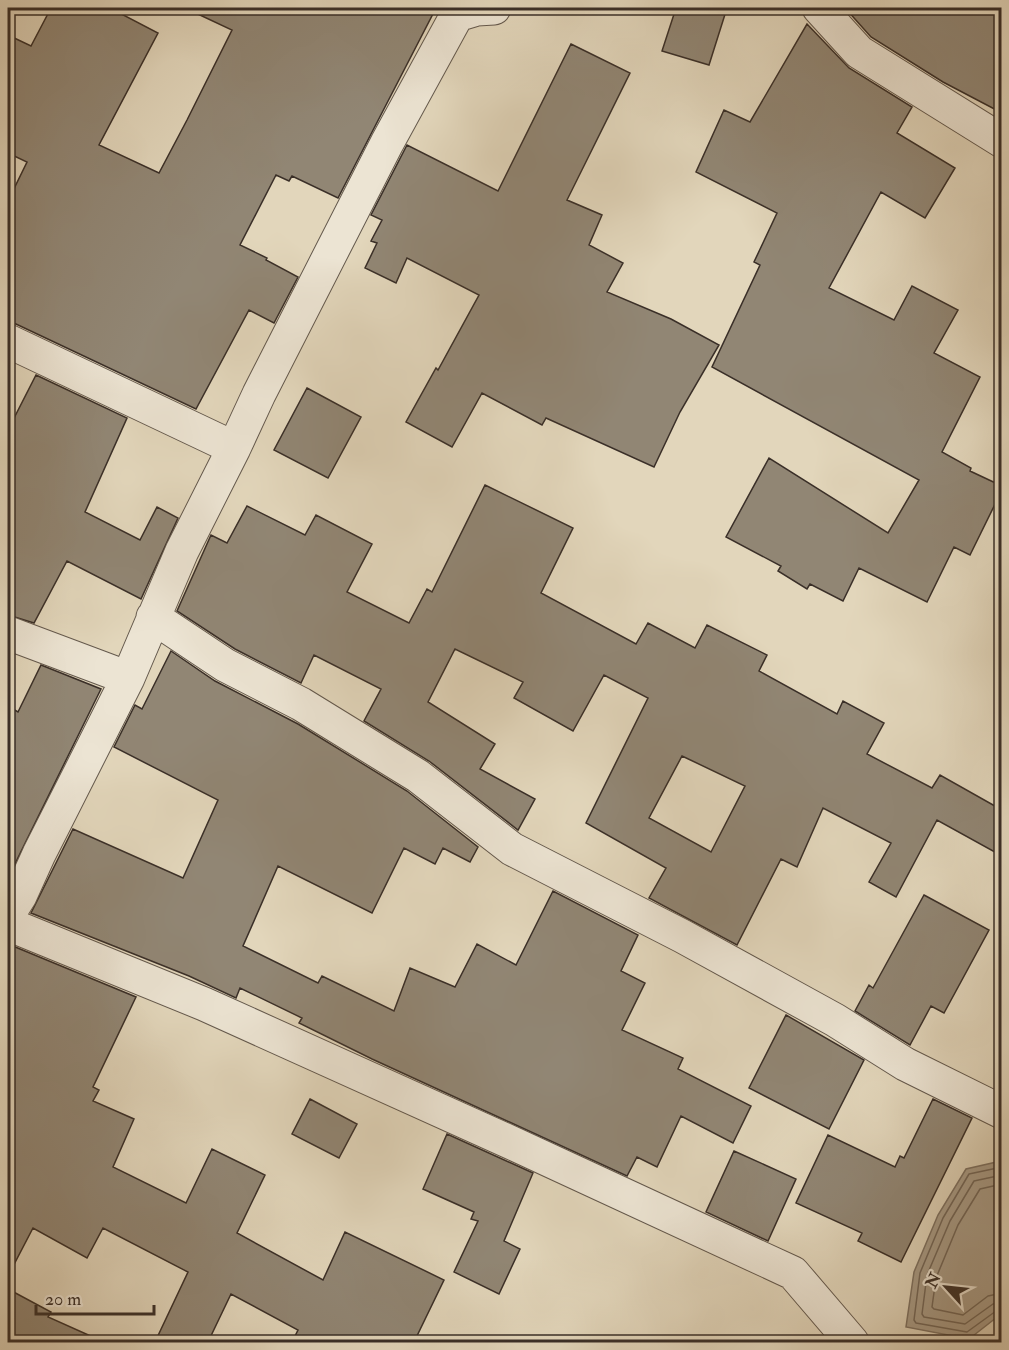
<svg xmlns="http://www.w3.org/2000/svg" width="1009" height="1350" font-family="'IM FELL Double Pica',serif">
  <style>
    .water { fill: #a99d89; stroke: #7d7162; stroke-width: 1.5 }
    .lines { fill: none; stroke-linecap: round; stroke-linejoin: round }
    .shore { stroke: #726658; stroke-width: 1.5 }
    .building { fill: #918674; stroke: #3a2f28; stroke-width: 1.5; fill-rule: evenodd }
    .minor-casing { stroke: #64594d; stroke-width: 35 }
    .minor { stroke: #ece4d3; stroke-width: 33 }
  </style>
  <rect width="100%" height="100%" fill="#e2d6bb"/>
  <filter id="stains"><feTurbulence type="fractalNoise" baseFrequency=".00333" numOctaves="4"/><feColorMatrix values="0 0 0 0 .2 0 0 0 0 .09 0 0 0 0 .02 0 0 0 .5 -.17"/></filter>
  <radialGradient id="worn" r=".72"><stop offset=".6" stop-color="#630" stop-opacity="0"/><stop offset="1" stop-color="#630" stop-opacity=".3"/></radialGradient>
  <path class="water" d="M1001 1161V1314L969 1339 906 1327 914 1272 938 1215 966 1169Z"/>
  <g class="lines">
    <path class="shore" d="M1002 1167 969 1174 943 1218 920 1273 914 1320 916 1323 967 1332 996 1311 1002 1310
      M1002 1175 974 1181 950 1221 927 1275 922 1314 924 1317 965 1324 993 1304 1002 1302
      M1002 1184 980 1189 958 1225 936 1278 932 1307 934 1309 963 1315 988 1296 1002 1293"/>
  </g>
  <path class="building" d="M51 8H110L158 33 99 145 159 173 187 120 232 30 185 8H436L338 198 292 176 289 181 276 175 240 245 267 258 266 260 298 277 274 323 249 310 196 409 16 324 8 322V201L27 162 8 153V35L31 46Z
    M676 8H727L709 65 662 51Z
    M847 8H1002V113L943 82 871 37 846 9Z
    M807 24 849 68 912 107 897 133 955 168 925 218 881 192 829 288 894 320 912 286 958 310 934 353 980 377 942 452 971 468 970 471 1002 486V490L970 555 954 547 927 602 859 568 843 601 810 584 807 589 778 571 781 566 726 537 769 458 888 533 919 480 712 367 760 265 754 262 777 213 696 172 724 110 750 122Z
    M571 44 630 73 567 200 602 215 589 245 623 263 607 292 671 319 719 345 680 412 654 467 546 418 542 425 482 393 452 447 406 422 436 368 438 370 479 295 407 258 396 283 365 268 377 243 371 241 382 220 371 215 407 145 498 191Z
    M36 375 127 418 85 512 140 540 157 507 178 518 141 599 67 561 34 623 8 615V430Z
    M307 388 361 417 328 478 274 450Z
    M485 485 573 528 541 593 636 644 648 623 695 648 707 625 767 655 759 671 837 714 843 701 884 723 867 754 932 788 940 775 1002 810V856L937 820 896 897 869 882 891 843 823 808 797 867 781 859 737 945 649 898 666 868 586 823 648 698 604 675 573 731 514 698 523 682 455 649 428 702 495 744 480 769 535 799 518 830 429 761 364 721 381 689 314 655 301 683 235 649 177 611 211 535 227 543 247 506 305 535 316 515 372 544 347 592 409 623 427 589 432 592ZM682 756 745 786 711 852 649 818Z
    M171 651 215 681 298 724 407 791 478 847 470 862 443 848 435 864 404 848 372 913 278 866 243 946 318 983 322 976 394 1011 410 968 455 987 477 944 516 965 553 891 638 935 621 971 645 983 622 1030 683 1058 678 1069 751 1106 733 1143 681 1116 657 1167 637 1157 627 1176 372 1059 299 1023 302 1018 240 988 236 998 189 976 31 913 73 829 183 878 218 800 114 747 135 705 142 709Z
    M41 665 101 689 8 878V706L18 712Z
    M924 895 989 930 944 1013 931 1006 910 1045 855 1011 869 985 873 988Z
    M8 944 136 997 93 1087 99 1090 93 1101 134 1119 113 1167 186 1203 212 1149 265 1175 237 1233 323 1280 345 1232 444 1280 414 1342H292L298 1330 231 1294 208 1342H155L188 1272 103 1228 87 1258 33 1228 8 1276Z
    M786 1015 864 1060 829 1129 749 1088Z
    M310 1099 357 1124 339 1158 292 1134Z
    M933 1099 972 1118 901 1262 858 1241 862 1233 796 1203 828 1135 895 1167 900 1156 904 1158Z
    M447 1134 533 1173 504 1241 520 1249 499 1294 454 1272 478 1221 471 1219 474 1212 423 1189Z
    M734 1151 796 1179 768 1241 706 1212Z
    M8 1289 51 1312 48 1317 104 1342H8Z"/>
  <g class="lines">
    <g class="minor-casing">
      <path id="minor" d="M819 8 859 52 1002 141
        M8 341 234 448
        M153 617 225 665 301 704 418 776 512 849 682 936 835 1020 905 1064 1002 1112
        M8 633 128 678
        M8 915 20 896 39 854 128 678 182 551 234 448 259 394 387 143 457 15 477 9 494 8
        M8 924 204 1004 512 1143 793 1273 852 1342"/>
    </g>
    <use href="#minor" class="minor"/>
  </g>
  <rect width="1009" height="1350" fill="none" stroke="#e2d6bb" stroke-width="30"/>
  <rect x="9" y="9" width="991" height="1332" fill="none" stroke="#3a2f28" stroke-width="3"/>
  <rect x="15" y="15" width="979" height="1320" fill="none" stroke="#3a2f28" stroke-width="1.5"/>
  <g transform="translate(946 1287) rotate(297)" stroke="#ece4d3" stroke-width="4.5" paint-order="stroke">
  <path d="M0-4.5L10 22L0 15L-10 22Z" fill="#3a2f28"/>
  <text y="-9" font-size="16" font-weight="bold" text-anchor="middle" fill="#3a2f28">N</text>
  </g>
  <path d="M36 1305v9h118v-9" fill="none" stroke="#3a2f28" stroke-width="3"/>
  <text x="45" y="1305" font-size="18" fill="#3a2f28" stroke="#ece4d3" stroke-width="4.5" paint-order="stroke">20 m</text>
  <rect width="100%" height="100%" filter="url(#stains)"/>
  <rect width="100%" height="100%" fill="url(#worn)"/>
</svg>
